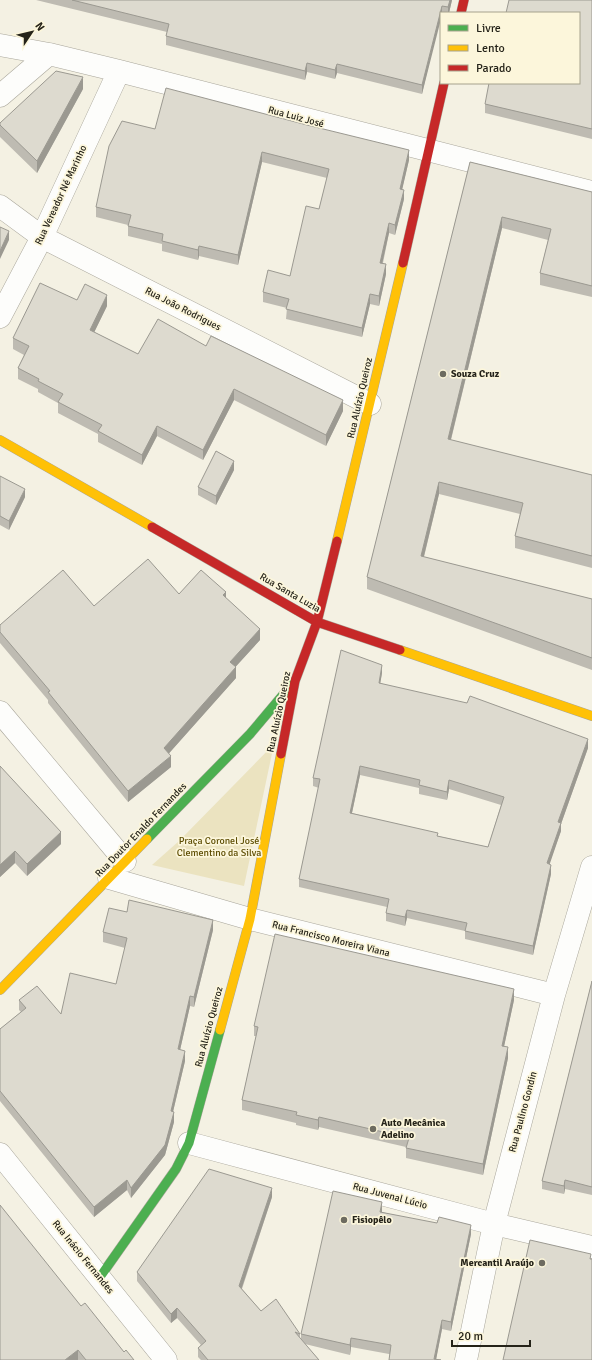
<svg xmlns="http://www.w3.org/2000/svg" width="592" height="1360" font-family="Signika,sans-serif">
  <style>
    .green { fill: #ebe3c0 }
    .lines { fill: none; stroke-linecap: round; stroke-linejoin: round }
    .street-casing { stroke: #a9a69b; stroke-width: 23 }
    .fast-casing { stroke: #a9a69b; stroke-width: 10 }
    .slow-casing { stroke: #a9a69b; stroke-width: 10 }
    .jam-casing { stroke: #a9a69b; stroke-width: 10 }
    .street { stroke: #fdfdfb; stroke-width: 22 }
    .fast { stroke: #4caf50; stroke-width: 9 }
    .slow { stroke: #ffc107; stroke-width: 9 }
    .jam { stroke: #c62828; stroke-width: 9 }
    .wall { fill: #bebbb2; fill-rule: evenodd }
    .shaded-wall { fill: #9b9991 }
    .building { fill: #dddacf; stroke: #9b9991; fill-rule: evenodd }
    .poi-dot { fill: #6d6b60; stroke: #fcf6db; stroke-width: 1.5 }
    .labels { text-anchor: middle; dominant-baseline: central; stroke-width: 3.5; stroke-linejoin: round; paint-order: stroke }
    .street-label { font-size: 10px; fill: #252319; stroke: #fcf6db }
    .poi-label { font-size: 10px; font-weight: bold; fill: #252319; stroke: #fcf6db; text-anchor: start }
    .park-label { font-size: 10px; fill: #5e4e04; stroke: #fcf6db }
  </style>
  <rect width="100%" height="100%" fill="#f4f1e3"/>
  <path class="green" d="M274 744 244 886 152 865 179 841Z"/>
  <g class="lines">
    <g class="street-casing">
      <path id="street" d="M0 45 49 54 119 71 592 192
        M0 96 49 54
        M0 206 42 237 370 404
        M0 317 42 237 119 71
        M0 712 125 861
        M109 878 250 919 554 995
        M189 1143 494 1224 592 1247
        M0 1154 166 1360
        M466 1360 494 1224 554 995 592 867"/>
    </g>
    <g class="fast-casing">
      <path id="fast" d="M147 839 250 734 293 683
        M100 1277 176 1169 189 1143 220 1030"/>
    </g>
    <g class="slow-casing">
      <path id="slow" d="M0 440 152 527
        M337 541 403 263
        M400 650 592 716
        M0 990 147 839
        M220 1030 250 919 281 754"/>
    </g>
    <g class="jam-casing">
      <path id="jam" d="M461 13 464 0
        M403 263 444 83
        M152 527 317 622 400 650
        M281 754 295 681 317 622 337 541"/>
    </g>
    <use href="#street" class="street"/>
    <use href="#fast" class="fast"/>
    <use href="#slow" class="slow"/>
    <use href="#jam" class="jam"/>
  </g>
  <path class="wall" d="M36 0H452L449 13H441L422 94 337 73 335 79 307 72 305 80 166 45V36L167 32Z
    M592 0V139L485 113V104Z
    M83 89 37 173 0 137V123Z
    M155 129 409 160 402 189 404 199 395 235 389 233 383 263 386 274 379 306 370 304 362 337 286 319 287 308 263 302V292L290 276 319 209 327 178 262 162 238 265 199 256 198 260 162 251V244L128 236V225L96 217V207Z
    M470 162 592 192V297L540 285V273L548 240 502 228 451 440 592 475V568L515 548V536L520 514 439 494 424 557 592 599V670L367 589V577Z
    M77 300 107 306 94 332 138 354 206 346 343 411 326 446 234 400 203 460 157 436 142 465 98 442V434L58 413V403L38 392V389L18 379V368L24 355 13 349V338Z
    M234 470 216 505 198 495V487Z
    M0 476 25 497 9 530 0 525Z
    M179 594 226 598 260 640 236 666V678L169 753 171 767 128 802 48 703V700L0 643V625L94 606Z
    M382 673 380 683 588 748 561 824V831L549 864 551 874 533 955 465 939V931L407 918 405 926 386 921V913L387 907 299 887V879L319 788 313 786V778ZM360 775 419 788V794L447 800 449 789 501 805 488 847 438 836 352 813Z
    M0 766 61 844 27 876 15 863 0 877Z
    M213 930 194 1007 190 1006 180 1050 185 1061 173 1112 174 1122 165 1155 131 1198 127 1190 94 1217 0 1101V1029L21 1012 19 1010V1000L61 1014 116 984 125 948 103 942V932Z
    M592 981V1195L565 1189 564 1194 542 1189V1181Z
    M514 1000 504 1046 508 1058 483 1175 406 1158V1147L319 1127 318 1130 296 1125V1123L242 1110V1100L256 1036H254V1026Z
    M272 1197 242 1289 261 1311 300 1334V1338L301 1340V1334L382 1212 471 1234 451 1331 442 1329 436 1359 389 1354 351 1347 350 1355 305 1344 319 1360H201L198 1357V1348L201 1345 177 1318 171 1323 137 1281V1272Z
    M81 1306 124 1352 134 1360H0Z"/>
  <path class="shaded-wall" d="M450 0H452L449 13H448V7Z
    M442 6V13H441V19L422 94V85Z
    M307 63V72L305 80V71Z
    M337 64V73L335 79V70Z
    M83 77V89L37 173V161Z
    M409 150V160L400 199V189Z
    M262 152V162L238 265V255Z
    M404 190V199L395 235V225Z
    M502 217V228L448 451V439Z
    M389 223V233L380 273V263Z
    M9 231V240L0 259V251Z
    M199 246V256L198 260V250Z
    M386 264V274L379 306V296Z
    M370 294V304L362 337V328Z
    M107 295V306L90 341V330Z
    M234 389V400L203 460V450Z
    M343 400V411L326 446V435Z
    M157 426V436L142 465V455Z
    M234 461V470L216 505V496Z
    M439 482V494L421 568V556Z
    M25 489V497L9 530V521Z
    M226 592V603L223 595Z
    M260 629V640L230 673V662Z
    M382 665V673L379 691V683Z
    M236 667V678L164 759V748Z
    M588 739V748L561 824V831L547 872V863L558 822Z
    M171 756V767L128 802V791Z
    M360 766V775L350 822V813Z
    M449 780V789L447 800V792Z
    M61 832V844L27 876V864Z
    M15 851V863L0 877V865Z
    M551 865V874L533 955V946Z
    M407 910V918L405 926V917Z
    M213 920V930L194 1007V997Z
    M514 989V1000L502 1056V1046Z
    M190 996V1006L178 1059V1049Z
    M508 1047V1058L483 1175V1164Z
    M185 1051V1061L171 1120 174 1112V1122L165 1155 131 1198V1188L171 1111Z
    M319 1117V1127L318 1130V1120Z
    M127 1180V1190L94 1217V1207Z
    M565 1180V1189L564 1194V1186Z
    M272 1188V1197L239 1296V1286Z
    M382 1202V1212L380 1221V1212Z
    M471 1225V1234L451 1331V1322Z
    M177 1308V1318L171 1323V1314Z
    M442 1320V1329L436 1360H434Z
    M351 1338V1347L350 1355V1345Z
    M78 1350V1360H65Z"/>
  <path class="building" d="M72 0H450L448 7 442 6 422 85 337 64 335 70 307 63 305 71 166 36 169 24Z
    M509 0H592V129L485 104 489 83H579V13H506Z
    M56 71 83 77 37 161 0 125V123Z
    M166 88 307 125 409 150 400 189 404 190 395 225 389 223 380 263 386 264 379 296 370 294 362 328 286 309 289 299 263 292 268 270 290 276 306 206 319 209 329 169 262 152 238 255 199 246 198 250 162 241 163 234 128 226 131 215 96 207 109 146 122 121 155 129Z
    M470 162 592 192V286L540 273 551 229 502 217 448 439 592 475V556L515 536 523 503 439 482 421 556 592 599V658L367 577Z
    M0 227 9 231 0 251Z
    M40 283 77 300 85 284 107 295 90 330 138 354 158 319 206 346 211 336 343 400 326 435 234 389 203 450 157 426 142 455 98 431 102 425 58 402 63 394 38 381 39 379 18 368 29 346 13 338Z
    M216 451 234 461 216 496 198 487Z
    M0 476 25 489 9 521 0 516Z
    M148 559 179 594 201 570 226 592 223 595 260 629 230 662 236 667 164 748 171 756 128 791 48 692 50 691 0 632V625L63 570 94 606Z
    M341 650 382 665 379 683 467 703 470 696 588 739 558 822 561 823 547 863 551 865 533 946 465 931 467 923 407 910 405 917 386 913 389 899 299 879 320 779 313 778ZM360 766 420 780 419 785 447 792 449 780 504 797 488 847 437 836 438 833 350 813Z
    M0 766 61 832 27 864 15 851 0 865Z
    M129 900 213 920 194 997 190 996 178 1049 185 1051 171 1111 174 1112 165 1145 131 1188 127 1180 94 1207 0 1091V1029L26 1008 19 1000 37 986 61 1014 70 973 116 984 127 938 103 932 109 908 127 912Z
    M275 934 514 989 502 1046 508 1047 483 1164 406 1148 409 1138 319 1117 318 1120 296 1115 297 1112 242 1100 258 1027 254 1026Z
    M592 981V1187L565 1180 564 1186 542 1181Z
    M209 1169 272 1188 239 1286 261 1311 276 1299 300 1334 295 1332 319 1360H208L198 1348 206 1341 177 1308 171 1314 137 1272Z
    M333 1191 382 1202 380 1212 437 1223 439 1217 471 1225 451 1322 442 1320 434 1359 441 1360H389L391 1345 351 1338 350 1345 301 1334Z
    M0 1205 81 1306 85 1303 124 1352 126 1350 134 1360H86L78 1350 65 1360H0Z
    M530 1240 591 1254 590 1259H592V1360H503Z"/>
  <g class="poi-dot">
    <circle cx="443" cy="374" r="4"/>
    <circle cx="373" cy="1129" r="4"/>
    <circle cx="344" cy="1220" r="4"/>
    <circle cx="542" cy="1263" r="4"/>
  </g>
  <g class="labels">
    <g class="street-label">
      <text transform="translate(296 117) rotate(15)">Rua Luiz José</text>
      <text transform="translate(61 195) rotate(-65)">Rua Vereador Né Marinho</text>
      <text transform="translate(183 309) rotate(27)">Rua João Rodrigues</text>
      <text transform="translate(360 398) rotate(-77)">Rua Aluízio Queiroz</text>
      <text transform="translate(290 593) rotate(30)">Rua Santa Luzia</text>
      <text transform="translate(279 712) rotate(-78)">Rua Aluízio Queiroz</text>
      <text transform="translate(141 830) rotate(-46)">Rua Doutor Enaldo Fernandes</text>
      <text transform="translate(331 939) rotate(14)">Rua Francisco Moreira Viana</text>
      <text transform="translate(209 1027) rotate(-75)">Rua Aluízio Queiroz</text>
      <text transform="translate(523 1112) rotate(-75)">Rua Paulino Gondin</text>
      <text transform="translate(390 1196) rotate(15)">Rua Juvenal Lúcio</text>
      <text transform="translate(83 1257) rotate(51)">Rua Inácio Fernandes</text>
    </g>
    <g class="poi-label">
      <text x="451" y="374">Souza Cruz</text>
      <text x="381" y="1123">Auto Mecânica<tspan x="381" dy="12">Adelino</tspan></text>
      <text x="352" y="1220">Fisiopêlo</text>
      <text x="534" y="1263" text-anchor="end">Mercantil Araújo</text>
    </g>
    <g class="park-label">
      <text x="219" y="841">Praça Coronel José<tspan x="219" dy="12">Clementino da Silva</tspan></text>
    </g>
  </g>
  <rect x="440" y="12" width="140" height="72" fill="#fcf6db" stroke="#a6a28d"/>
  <rect x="448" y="25" width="20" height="6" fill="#4caf50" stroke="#a6a28d"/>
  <text x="476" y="32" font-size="12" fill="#252319">Livre</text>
  <rect x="448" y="45" width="20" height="6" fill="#ffc107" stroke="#a6a28d"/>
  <text x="476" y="52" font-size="12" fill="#252319">Lento</text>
  <rect x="448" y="65" width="20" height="6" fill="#c62828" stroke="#a6a28d"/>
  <text x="476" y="72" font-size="12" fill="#252319">Parado</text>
  <g transform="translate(32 32) rotate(55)" stroke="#fcf6db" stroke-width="3" paint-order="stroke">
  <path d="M0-3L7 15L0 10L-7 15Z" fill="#252319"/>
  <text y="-6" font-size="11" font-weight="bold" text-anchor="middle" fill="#252319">N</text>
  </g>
  <path d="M452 1340v6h78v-6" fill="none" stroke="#252319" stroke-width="2"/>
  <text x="458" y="1340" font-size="12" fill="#252319" stroke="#fcf6db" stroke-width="3" paint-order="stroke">20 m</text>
</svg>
